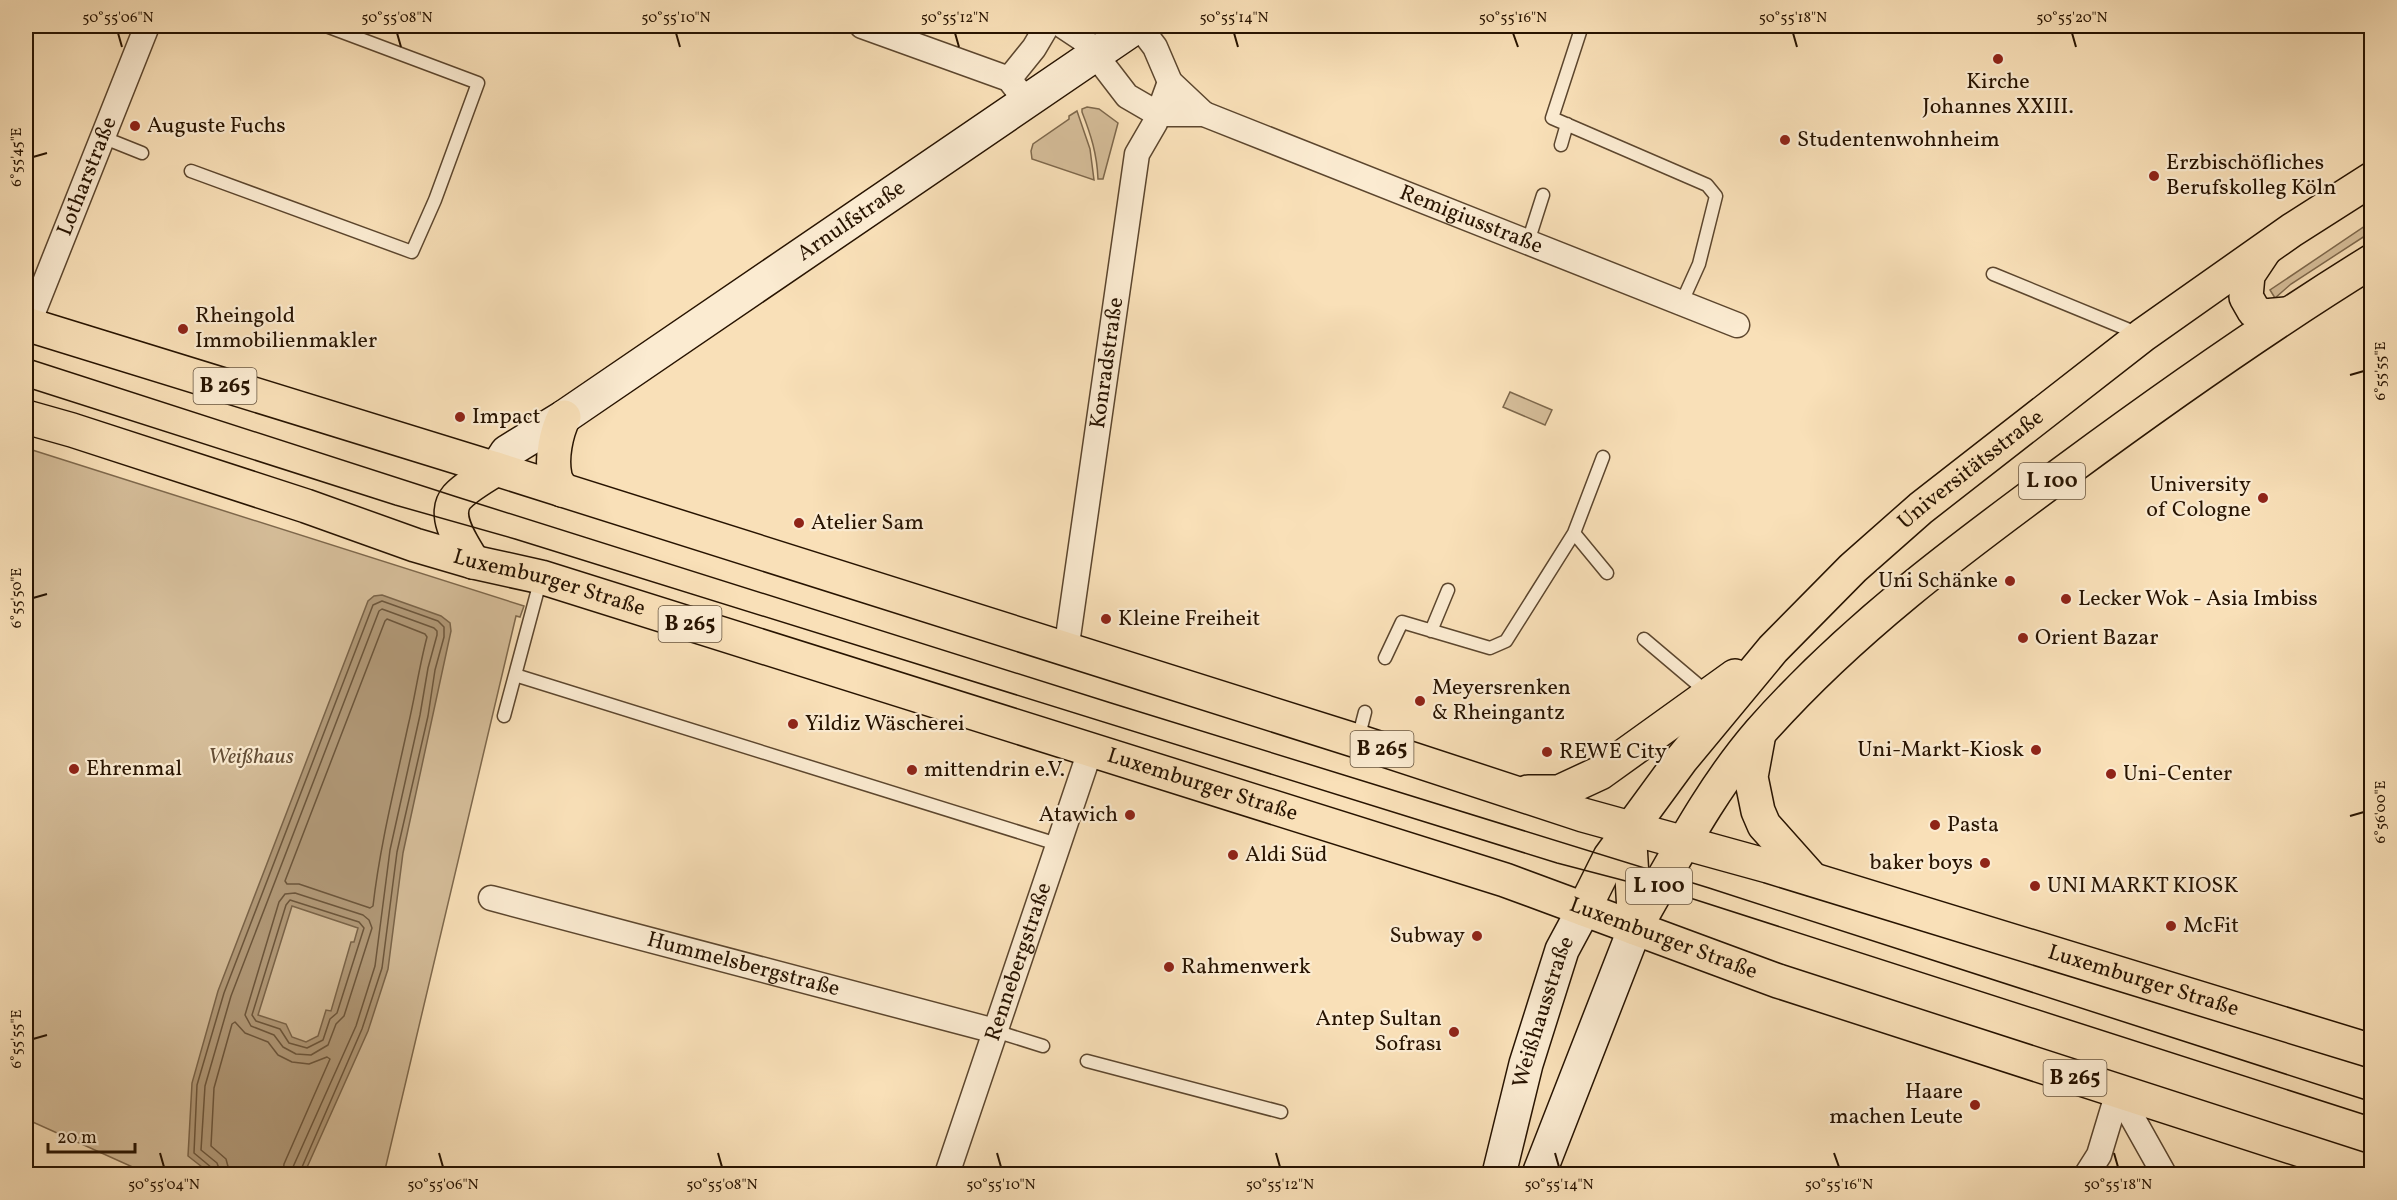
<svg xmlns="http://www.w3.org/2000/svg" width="2397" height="1200" font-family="Vollkorn,serif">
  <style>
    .green { fill: #d5bd99; stroke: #7e684c; stroke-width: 1.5 }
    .water { fill: #b29a79; stroke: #7a6449; stroke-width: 1.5; fill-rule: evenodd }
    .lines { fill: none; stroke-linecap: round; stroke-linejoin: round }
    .shore { stroke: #6c563c; stroke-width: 1.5 }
    .lane-casing { stroke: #5c462e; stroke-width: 15 }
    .street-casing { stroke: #5c462e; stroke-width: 27 }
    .secondary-casing { stroke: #271300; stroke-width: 36 }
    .primary-casing { stroke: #271300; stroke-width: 36 }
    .lane { stroke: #fbebd1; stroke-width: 12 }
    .street { stroke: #fbebd1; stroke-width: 24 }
    .secondary { stroke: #fbebd1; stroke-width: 33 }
    .primary { stroke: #f9e0b8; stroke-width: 33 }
    .tram { stroke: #271300; stroke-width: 1.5 }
    .ticks { fill: none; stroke: #271300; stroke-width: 2 }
    .poi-dot { fill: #8f2418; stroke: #fbebd1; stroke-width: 2 }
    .labels { text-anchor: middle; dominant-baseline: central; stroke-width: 4.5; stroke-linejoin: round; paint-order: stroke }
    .shield { fill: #fbebd1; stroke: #67543f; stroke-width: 1.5 }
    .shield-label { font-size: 21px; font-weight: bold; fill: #271300 }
    .poi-label { font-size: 22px; fill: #271300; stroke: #fbebd1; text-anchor: start }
    .street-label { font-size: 22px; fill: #271300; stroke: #fbebd1 }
    .park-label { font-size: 22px; font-style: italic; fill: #644e36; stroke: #fbebd1 }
    .neatline { fill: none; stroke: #271300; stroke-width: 2 }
    .ticks-label { font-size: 15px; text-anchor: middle; fill: #271300 }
  </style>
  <rect width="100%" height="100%" fill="#f9e0b8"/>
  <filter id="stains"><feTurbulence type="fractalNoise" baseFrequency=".00333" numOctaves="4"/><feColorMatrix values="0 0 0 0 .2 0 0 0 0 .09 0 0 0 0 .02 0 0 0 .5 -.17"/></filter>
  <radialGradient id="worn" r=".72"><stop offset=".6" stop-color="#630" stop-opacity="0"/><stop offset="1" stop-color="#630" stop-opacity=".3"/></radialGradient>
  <path class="green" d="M1087 107 1099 109 1118 123 1103 179H1098C1097 154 1091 135 1082 112V109Z
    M1077 111 1090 149 1094 180 1032 159 1031 151 1033 144 1069 119V116Z
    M2371 222V232L2291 284 2275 298 2270 290Z
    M1510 392 1552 410 1545 425 1503 407Z
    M26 448 524 606 520 617 516 616 384 1174H148L26 1119Z"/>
  <path class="water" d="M382 595 441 616 450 623 451 631 403 853 388 969 368 1031 304 1174H211L188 1156 192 1083 218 991 368 601 374 596ZM292 906 358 928 354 942H351L331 1011 326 1010 318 1036 306 1042 292 1037 286 1024 258 1015Z"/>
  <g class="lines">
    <path class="shore" d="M387 619 425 634 427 637C419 667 415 697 408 726 395 786 380 845 373 906L370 908 299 884H287L285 881 385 621Z
      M295 893 363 915 369 920 372 928 344 1016 336 1024 328 1045 311 1055 296 1054 283 1047 274 1035 251 1026 245 1015 279 902 285 894Z
      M290 900 359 922 364 928 337 1013 330 1019 323 1040 307 1048 289 1043 280 1029 256 1021 252 1015 286 905Z
      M213 1174 212 1168 194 1153 197 1085 224 993 373 605 382 601 438 621 444 627V637L435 670 428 716 397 852 382 968 362 1029 299 1174
      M221 1174 217 1163 201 1150 205 1086 231 996 379 611 382 609 434 628 437 631V635L428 668 420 715 390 850 375 966 356 1026 293 1167 292 1174
      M230 1174 226 1159 211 1146 214 1088 232 1024 235 1022 245 1033 268 1042 278 1055 292 1062 309 1064 327 1057 330 1059 284 1164 283 1174"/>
    <g class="lane-casing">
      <path id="lane" d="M1585 26 1581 29 1552 118 1707 185 1716 196 1699 264 1681 304
        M102 137 142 153
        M1561 145 1567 124
        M191 171 412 252 435 200 478 83 326 26
        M1528 242 1543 195
        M1993 274 2139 334
        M1574 533 1603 457
        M1431 631 1448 590
        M1644 639 1709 694
        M1385 658 1402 622 1490 648 1506 641 1574 533 1607 573
        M515 675 1057 844
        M504 716 541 578
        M1358 739 1365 712
        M995 1031 1043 1046
        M1087 1061 1281 1112"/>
    </g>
    <g class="street-casing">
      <g id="street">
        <path d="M862 26 1009 79 1026 101"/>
        <path id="s1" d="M1063 26 1084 40 1127 96 1158 114H1204L1737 325"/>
        <path d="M1139 26 1155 47 1170 82 1204 114"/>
        <path d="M1009 79 1034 48 1047 26"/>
        <path id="s2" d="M28 325 147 26"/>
        <path id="s3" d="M1066 651 1137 154 1155 123 1170 82"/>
        <path id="s4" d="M491 898 995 1031"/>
        <path d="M2118 1092 2164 1174"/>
        <path id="s5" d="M947 1174 1090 751"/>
        <path d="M2087 1174 2099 1155 2118 1092"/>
      </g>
    </g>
    <g class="secondary-casing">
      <g id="secondary">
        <path id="s6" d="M496 469 507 452 564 417 1137 26"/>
        <path id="s7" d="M1499 1174 1526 1064 1562 950 1584 909"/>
        <path d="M1539 1174 1635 928"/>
      </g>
    </g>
    <g class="primary-casing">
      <g id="primary">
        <path d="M2264 251 2248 275 2246 297 2254 311 2264 316 2286 314"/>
        <path id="s8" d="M26 324 496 469 1357 741 1583 815 1768 866 2372 1051"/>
        <path id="s9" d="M26 417 72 430 306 506 415 545 473 562 541 577 1505 880 1778 981 2372 1173"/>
        <path d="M562 490C560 486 556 481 555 476 551 458 556 433 564 417"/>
        <path d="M473 562C463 545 441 516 457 497 467 486 484 477 496 469"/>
        <path d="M1758 739 1751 777 1758 811 1764 825 1812 879"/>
        <path d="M1528 792H1559L1600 773 1735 676"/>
        <path d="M1629 827 1635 928"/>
        <path id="s10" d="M1584 909 1610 857 1681 760 1773 649 1853 568 1921 508 2143 335 2292 230 2372 179"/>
        <path d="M1635 928C1674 861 1709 791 1760 732 1850 630 1958 550 2067 470 2166 397 2267 326 2372 261"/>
      </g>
    </g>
    <use href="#lane" class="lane"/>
    <use href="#street" class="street"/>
    <use href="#secondary" class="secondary"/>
    <use href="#primary" class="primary"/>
    <path class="tram" d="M26 358 457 497 1111 703 1709 888 2372 1102
      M26 387 395 505 515 539 1557 863 1687 897 2372 1117"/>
  </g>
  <path class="ticks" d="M118 33 122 47M397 33 401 47M676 33 680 47M955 33 959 47M1234 33 1238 47M1513 33 1518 47M1793 33 1797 47M2072 33 2076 47M33 157 47 153M2350 375 2364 371M33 598 47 594M2350 816 2364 812M33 1039 47 1035M160 1153 164 1167M439 1153 443 1167M718 1153 722 1167M997 1153 1001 1167M1276 1153 1280 1167M1555 1153 1559 1167M1834 1153 1839 1167M2114 1153 2118 1167"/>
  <g class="poi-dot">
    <circle cx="1998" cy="59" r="6"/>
    <circle cx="135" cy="126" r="6"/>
    <circle cx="1785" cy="140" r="6"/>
    <circle cx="2154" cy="176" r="6"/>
    <circle cx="183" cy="329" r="6"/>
    <circle cx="460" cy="417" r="6"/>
    <circle cx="2263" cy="498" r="6"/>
    <circle cx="799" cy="523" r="6"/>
    <circle cx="2010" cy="581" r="6"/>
    <circle cx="2066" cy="599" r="6"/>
    <circle cx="1106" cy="619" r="6"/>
    <circle cx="2023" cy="638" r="6"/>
    <circle cx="1420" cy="701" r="6"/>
    <circle cx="793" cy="724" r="6"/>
    <circle cx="2036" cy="750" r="6"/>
    <circle cx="1547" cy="752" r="6"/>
    <circle cx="74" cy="769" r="6"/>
    <circle cx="912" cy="770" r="6"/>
    <circle cx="2111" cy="774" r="6"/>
    <circle cx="1130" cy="815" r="6"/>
    <circle cx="1935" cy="825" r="6"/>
    <circle cx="1233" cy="855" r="6"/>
    <circle cx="1985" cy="863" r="6"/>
    <circle cx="2035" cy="886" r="6"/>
    <circle cx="2171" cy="926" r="6"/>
    <circle cx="1477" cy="936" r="6"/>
    <circle cx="1169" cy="967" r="6"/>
    <circle cx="1454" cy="1032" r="6"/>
    <circle cx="1975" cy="1105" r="6"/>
  </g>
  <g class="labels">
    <g class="shield">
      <rect x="193.5" y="368" width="63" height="36" rx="4.5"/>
      <rect x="2019" y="463" width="66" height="36" rx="4.5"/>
      <rect x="658.5" y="606" width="63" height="36" rx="4.5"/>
      <rect x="1350.5" y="731" width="63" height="36" rx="4.5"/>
      <rect x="1626" y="868" width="66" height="36" rx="4.5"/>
      <rect x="2043.5" y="1060" width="63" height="36" rx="4.5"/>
    </g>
    <g class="shield-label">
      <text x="225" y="386">B 265</text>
      <text x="2052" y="481">L 100</text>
      <text x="690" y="624">B 265</text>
      <text x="1382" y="749">B 265</text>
      <text x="1659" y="886">L 100</text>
      <text x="2075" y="1078">B 265</text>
    </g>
    <g class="poi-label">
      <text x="1998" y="82" text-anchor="middle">Kirche<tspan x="1998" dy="25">Johannes XXIII.</tspan></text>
      <text x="147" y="126">Auguste Fuchs</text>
      <text x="1797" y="140">Studentenwohnheim</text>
      <text x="2166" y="163">Erzbischöfliches<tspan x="2166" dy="25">Berufskolleg Köln</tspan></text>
      <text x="195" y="316">Rheingold<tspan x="195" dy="25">Immobilienmakler</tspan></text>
      <text x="472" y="417">Impact</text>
      <text x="2251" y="485" text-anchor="end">University<tspan x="2251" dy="25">of Cologne</tspan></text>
      <text x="811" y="523">Atelier Sam</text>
      <text x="1998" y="581" text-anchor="end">Uni Schänke</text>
      <text x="2078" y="599">Lecker Wok - Asia Imbiss</text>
      <text x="1118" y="619">Kleine Freiheit</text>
      <text x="2035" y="638">Orient Bazar</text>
      <text x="1432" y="688">Meyersrenken<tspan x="1432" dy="25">&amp; Rheingantz</tspan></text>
      <text x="805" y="724">Yildiz Wäscherei</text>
      <text x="2024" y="750" text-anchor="end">Uni-Markt-Kiosk</text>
      <text x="1559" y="752">REWE City</text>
      <text x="86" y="769">Ehrenmal</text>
      <text x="924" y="770">mittendrin e.V.</text>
      <text x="2123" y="774">Uni-Center</text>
      <text x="1118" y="815" text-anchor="end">Atawich</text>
      <text x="1947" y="825">Pasta</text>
      <text x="1245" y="855">Aldi Süd</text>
      <text x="1973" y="863" text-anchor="end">baker boys</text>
      <text x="2047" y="886">UNI MARKT KIOSK</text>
      <text x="2183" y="926">McFit</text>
      <text x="1465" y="936" text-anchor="end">Subway</text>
      <text x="1181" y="967">Rahmenwerk</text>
      <text x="1442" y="1019" text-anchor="end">Antep Sultan<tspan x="1442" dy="25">Sofrası</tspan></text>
      <text x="1963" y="1092" text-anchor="end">Haare<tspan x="1963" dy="25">machen Leute</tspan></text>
    </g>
    <g class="street-label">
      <text stroke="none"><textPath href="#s2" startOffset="160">Lotharstraße</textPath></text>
      <text stroke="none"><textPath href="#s1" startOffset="465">Remigiusstraße</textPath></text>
      <text stroke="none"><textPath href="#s6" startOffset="435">Arnulfstraße</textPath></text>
      <text stroke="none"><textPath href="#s3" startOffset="291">Konradstraße</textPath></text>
      <text stroke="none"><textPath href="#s10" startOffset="590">Universitätsstraße</textPath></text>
      <text stroke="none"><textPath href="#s9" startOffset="549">Luxemburger Straße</textPath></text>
      <text stroke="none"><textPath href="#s9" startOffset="1233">Luxemburger Straße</textPath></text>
      <text stroke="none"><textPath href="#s9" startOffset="1719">Luxemburger Straße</textPath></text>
      <text stroke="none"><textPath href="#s5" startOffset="224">Rennebergstraße</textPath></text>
      <text stroke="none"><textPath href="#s4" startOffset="261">Hummelsbergstraße</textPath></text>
      <text stroke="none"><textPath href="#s8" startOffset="2217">Luxemburger Straße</textPath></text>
      <text stroke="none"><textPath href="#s7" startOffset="168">Weißhausstraße</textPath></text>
    </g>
    <g class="park-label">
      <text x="251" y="757">Weißhaus</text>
    </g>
  </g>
  <rect width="2397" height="1200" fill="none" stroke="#f9e0b8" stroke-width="66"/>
  <path d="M48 1143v9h87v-9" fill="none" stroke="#271300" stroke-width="3"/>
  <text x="57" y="1143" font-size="18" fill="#271300" stroke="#fbebd1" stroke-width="4.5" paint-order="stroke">20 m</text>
  <rect x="33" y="33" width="2331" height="1134" class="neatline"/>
  <g class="ticks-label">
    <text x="118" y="22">50°55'06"N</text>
    <text x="397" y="22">50°55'08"N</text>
    <text x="676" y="22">50°55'10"N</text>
    <text x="955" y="22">50°55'12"N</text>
    <text x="1234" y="22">50°55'14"N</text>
    <text x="1513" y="22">50°55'16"N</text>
    <text x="1793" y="22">50°55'18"N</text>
    <text x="2072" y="22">50°55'20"N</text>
    <text transform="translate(16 157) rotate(-90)" y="5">6°55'45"E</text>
    <text transform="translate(2380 371) rotate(-90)" y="5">6°55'55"E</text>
    <text transform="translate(16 598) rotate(-90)" y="5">6°55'50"E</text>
    <text transform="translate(2380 812) rotate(-90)" y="5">6°56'00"E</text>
    <text transform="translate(16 1039) rotate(-90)" y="5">6°55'55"E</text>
    <text x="164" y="1189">50°55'04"N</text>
    <text x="443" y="1189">50°55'06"N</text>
    <text x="722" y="1189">50°55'08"N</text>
    <text x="1001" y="1189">50°55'10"N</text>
    <text x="1280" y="1189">50°55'12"N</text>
    <text x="1559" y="1189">50°55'14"N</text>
    <text x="1839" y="1189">50°55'16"N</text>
    <text x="2118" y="1189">50°55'18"N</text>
  </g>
  <rect width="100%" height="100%" filter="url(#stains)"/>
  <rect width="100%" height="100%" fill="url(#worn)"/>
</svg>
